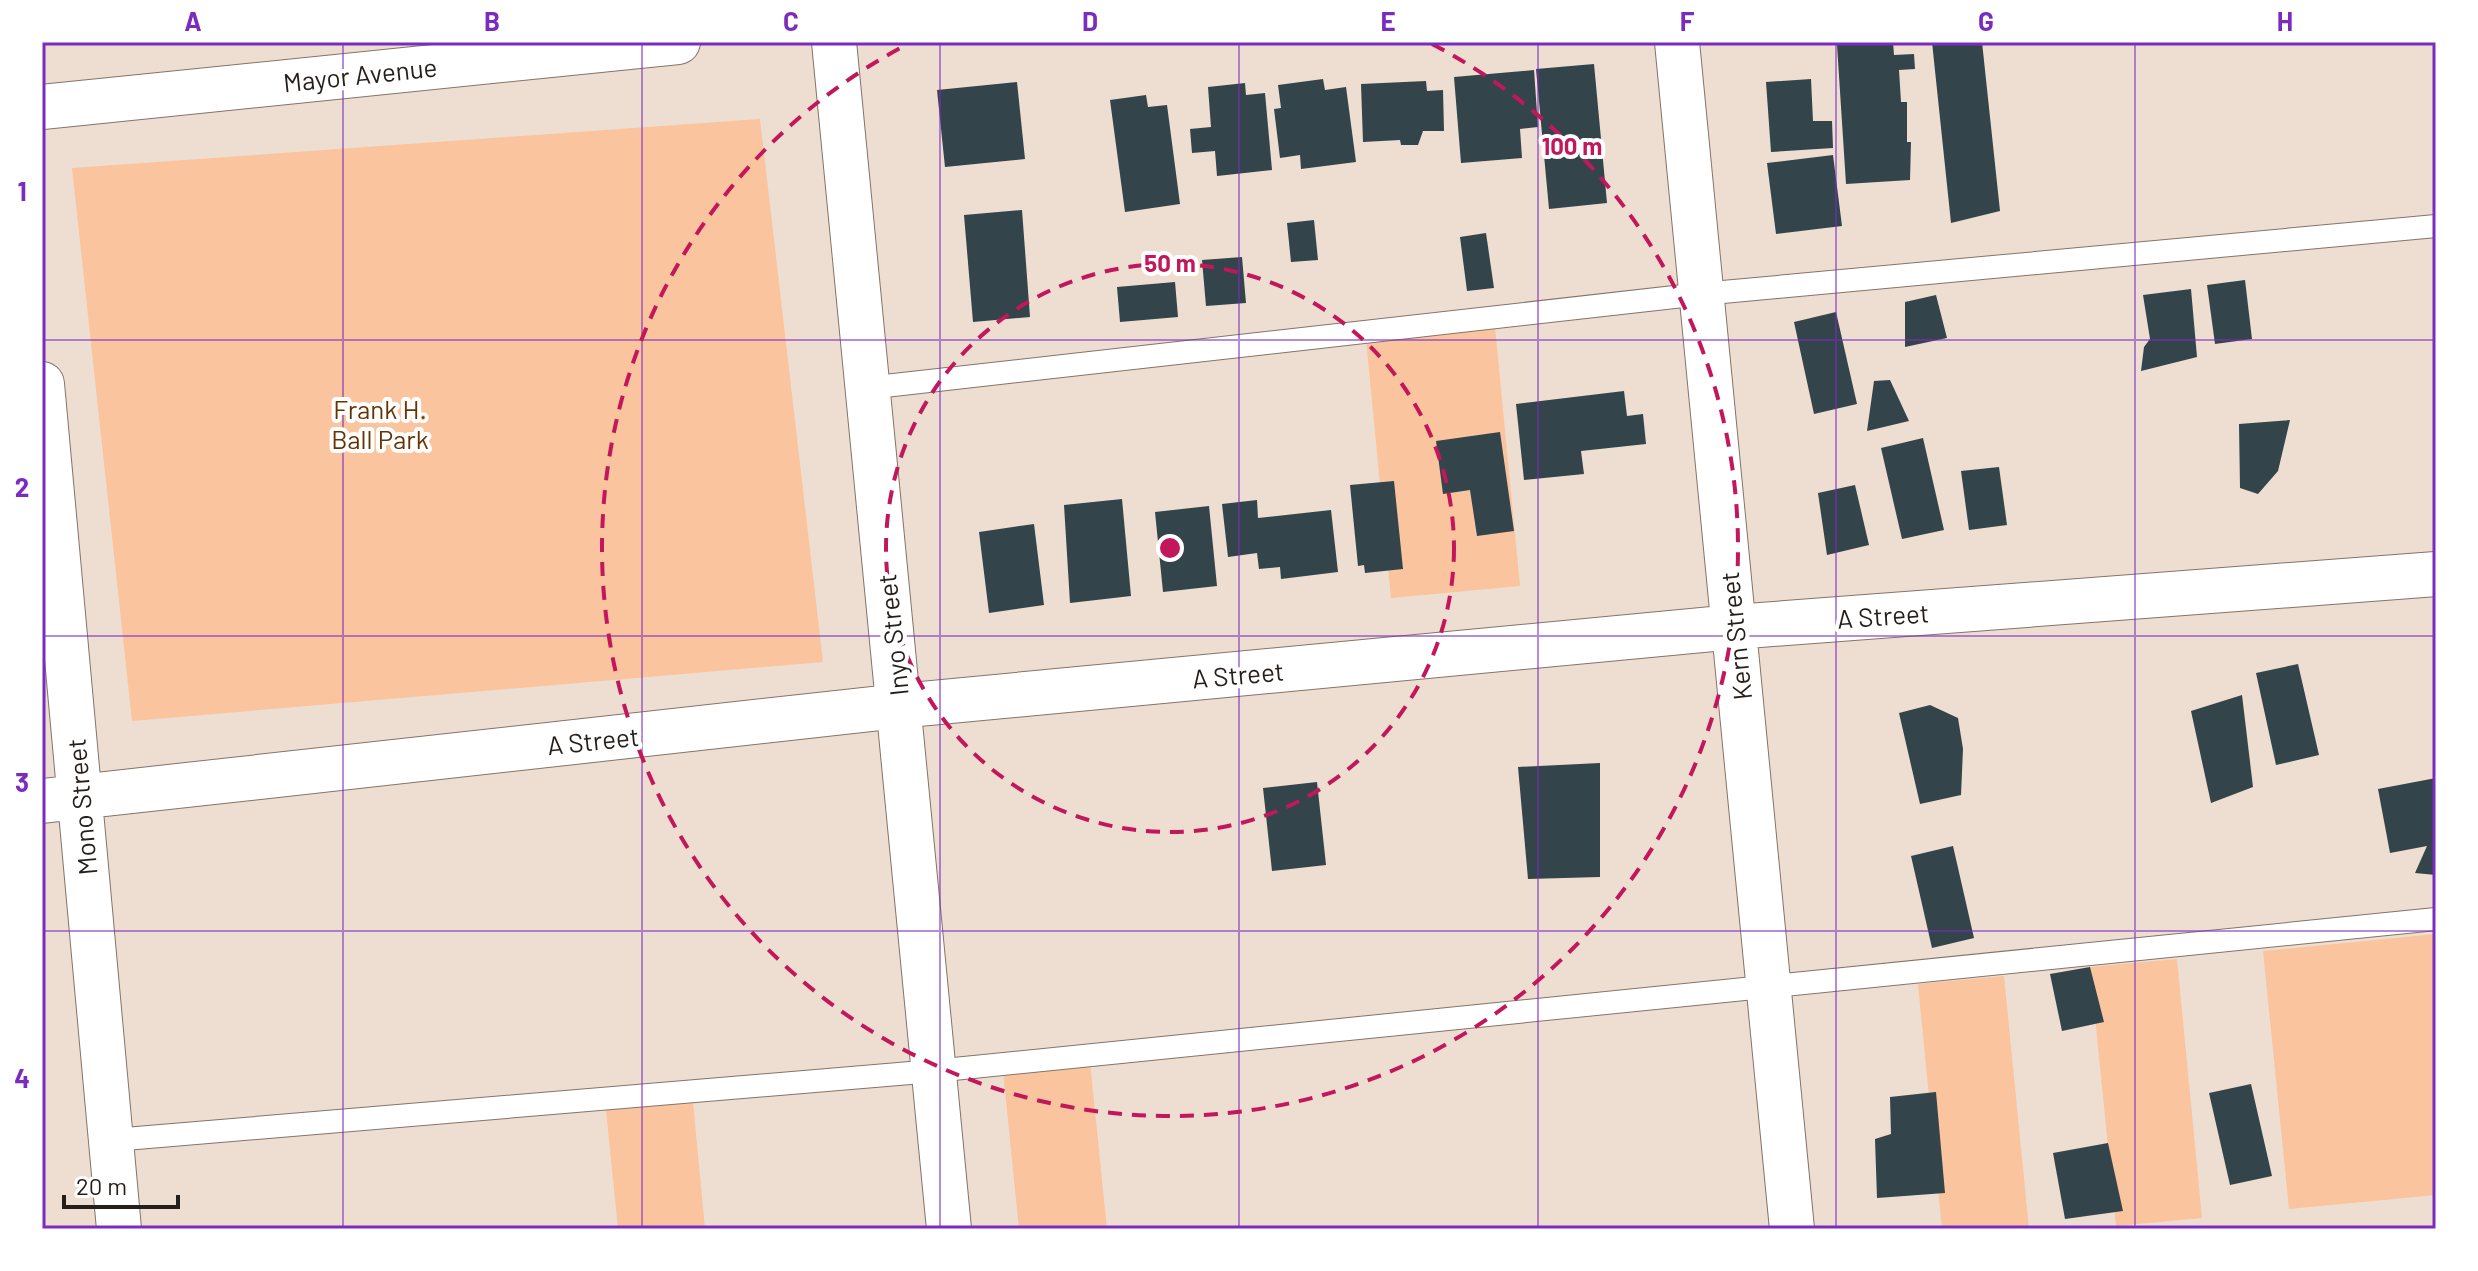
<svg xmlns="http://www.w3.org/2000/svg" width="2478" height="1271" font-family="Barlow,sans-serif">
  <style>
    .green { fill: #fac49e }
    .building { fill: #33444a }
    .lines { fill: none; stroke-linecap: round; stroke-linejoin: round }
    .lane-casing { stroke: #83746a; stroke-width: 24 }
    .street-casing { stroke: #83746a; stroke-width: 46 }
    .lane { stroke: #fff; stroke-width: 22 }
    .street { stroke: #fff; stroke-width: 44 }
    .grid { fill: none; stroke: #7b2cbf; stroke-width: 2; stroke-opacity: 0.55 }
    .ring { fill: none; stroke: #c2185b; stroke-width: 4; stroke-dasharray: 14 10 }
    .labels { text-anchor: middle; dominant-baseline: central; stroke-width: 8; stroke-linejoin: round; paint-order: stroke }
    .street-label { font-size: 26px; fill: #251f1b; stroke: #fff }
    .park-label { font-size: 26px; fill: #653404; stroke: #fff }
    .centre { fill: #c2185b; stroke: #fff; stroke-width: 4 }
    .ring-label { font-size: 24px; text-anchor: middle; font-weight: bold; fill: #c2185b; stroke: #fff; stroke-width: 8; stroke-linejoin: round; paint-order: stroke }
    .neatline { fill: none; stroke: #7b2cbf; stroke-width: 3 }
    .grid-label { font-size: 26px; text-anchor: middle; font-weight: bold; fill: #7b2cbf }
  </style>
  <rect width="100%" height="100%" fill="#eeddd1"/>
  <path class="green" d="M760 119 823 662 132 721 72 168Z
    M1495 327 1520 586 1391 598 1366 339Z
    M2436 934V1195L2289 1209 2263 951Z
    M2177 959 2202 1218 2116 1226 2090 967Z
    M2004 976 2029 1229H1942L1918 984Z
    M1090 1062 1107 1229H1019L1003 1071Z
    M693 1102 705 1229H618L606 1110Z"/>
  <path class="building" d="M1893 42 1894 55 1914 54 1915 69 1899 70 1901 102H1907V142H1911L1910 180 1846 184 1837 45Z
    M1932 42H1982L2000 211 1951 223Z
    M1594 64 1607 203 1549 209 1536 69Z
    M1534 70 1538 127 1520 129 1522 158 1461 163 1454 77Z
    M1323 79 1325 90 1346 87 1356 162 1301 169 1300 155 1280 158 1274 109 1281 108 1278 85Z
    M1811 79 1813 121H1832L1833 148 1771 152 1766 82Z
    M1426 81 1427 91 1443 90 1444 131H1423L1418 145H1401L1400 140 1363 142 1361 84Z
    M1017 82 1025 159 945 167 937 90Z
    M1245 83 1246 95 1265 93 1272 170 1217 176 1215 151 1192 153 1190 129 1211 127 1208 87Z
    M1146 95 1148 107 1167 105 1180 204 1125 212 1110 100Z
    M1833 155 1842 226 1776 234 1767 163Z
    M1022 210 1030 317 973 322 964 215Z
    M1314 220 1318 260 1291 262 1287 223Z
    M1486 233 1494 288 1467 291 1460 237Z
    M1242 257 1246 303 1206 306 1202 260Z
    M2245 280 2252 339 2215 344 2207 285Z
    M1175 282 1178 317 1120 322 1117 287Z
    M2191 289 2197 357 2141 371 2144 347 2150 339 2143 295Z
    M1936 295 1947 338 1905 347V302Z
    M1836 312 1857 404 1814 414 1794 322Z
    M1890 380 1909 421 1867 431 1874 381Z
    M1624 391 1627 416 1643 414 1646 444 1581 451 1584 474 1524 480 1516 404Z
    M2290 420 2278 471 2258 494 2240 488 2239 424Z
    M1500 432 1514 531 1477 536 1470 490 1443 494 1436 441Z
    M1923 438 1944 530 1902 539 1881 448Z
    M1999 467 2007 525 1969 530 1961 471Z
    M1394 481 1403 569 1365 573 1364 565 1358 566 1350 485Z
    M1855 485 1869 545 1827 555 1818 493Z
    M1122 499 1131 596 1070 603 1064 505Z
    M1257 500 1258 518 1331 510 1338 572 1281 579 1280 567 1259 569 1257 553 1228 557 1222 504Z
    M1209 506 1217 586 1163 592 1155 512Z
    M1034 524 1044 605 989 613 979 532Z
    M2298 664 2319 755 2276 765 2256 673Z
    M2242 695 2253 787 2211 803 2191 711Z
    M1930 705 1958 718 1963 749 1961 795 1920 804 1899 713Z
    M1600 763V877L1528 879 1518 767Z
    M2436 778V875L2415 873 2427 846 2390 853 2378 789Z
    M1317 782 1326 865 1272 871 1263 788Z
    M1953 846 1974 938 1932 948 1911 856Z
    M2090 967 2104 1022 2062 1031 2050 974Z
    M2251 1084 2272 1176 2230 1185 2209 1093Z
    M1936 1092 1945 1193 1877 1198 1875 1139 1891 1134 1890 1097Z
    M2108 1143 2123 1211 2065 1219 2053 1153Z"/>
  <g class="lines">
    <g class="lane-casing">
      <path id="lane" d="M867 388 1701 294 2436 226
        M113 1140 934 1071 2436 919"/>
    </g>
    <g class="street-casing">
      <path id="street" d="M834 42 949 1229
        M1677 42 1792 1229
        M42 107 678 42
        M42 384 119 1229
        M42 801 899 706 1734 627 2436 574"/>
    </g>
    <use href="#lane" class="lane"/>
    <use href="#street" class="street"/>
  </g>
  <path class="grid" d="M343 42V1229M642 42V1229M940 42V1229M1239 42V1229M1538 42V1229M1836 42V1229M2135 42V1229M42 340H2436M42 636H2436M42 931H2436"/>
  <g class="ring">
    <circle cx="1170" cy="548" r="284"/>
    <path d="M1432 44A568 568 0 1 1 908 44"/>
  </g>
  <g class="labels">
    <g class="street-label">
      <text transform="translate(360 74) rotate(-6)">Mayor Avenue</text>
      <text transform="translate(1883 615) rotate(-4)">A Street</text>
      <text transform="translate(892 635) rotate(-96)">Inyo Street</text>
      <text transform="translate(1735 636) rotate(-96)">Kern Street</text>
      <text transform="translate(1238 674) rotate(-5)">A Street</text>
      <text transform="translate(593 740) rotate(-6)">A Street</text>
      <text transform="translate(81 807) rotate(-95)">Mono Street</text>
    </g>
    <g class="park-label">
      <text x="380" y="408">Frank H.<tspan x="380" dy="30">Ball Park</tspan></text>
    </g>
  </g>
  <circle cx="1170" cy="548" r="12" class="centre"/>
  <g class="ring-label">
    <text x="1572" y="155">100 m</text>
    <text x="1170" y="272">50 m</text>
  </g>
  <rect width="2478" height="1271" fill="none" stroke="#ffffff" stroke-width="88"/>
  <path d="M64 1195v12h114v-12" fill="none" stroke="#251f1b" stroke-width="4"/>
  <text x="76" y="1195" font-size="24" fill="#251f1b" stroke="#ffffff" stroke-width="6" paint-order="stroke">20 m</text>
  <rect x="44" y="44" width="2390" height="1183" class="neatline"/>
  <g class="grid-label">
    <text x="193" y="31">A</text>
    <text x="492" y="31">B</text>
    <text x="791" y="31">C</text>
    <text x="1090" y="31">D</text>
    <text x="1388" y="31">E</text>
    <text x="1687" y="31">F</text>
    <text x="1986" y="31">G</text>
    <text x="2285" y="31">H</text>
    <text x="22" y="201">1</text>
    <text x="22" y="497">2</text>
    <text x="22" y="792">3</text>
    <text x="22" y="1088">4</text>
  </g>
</svg>
